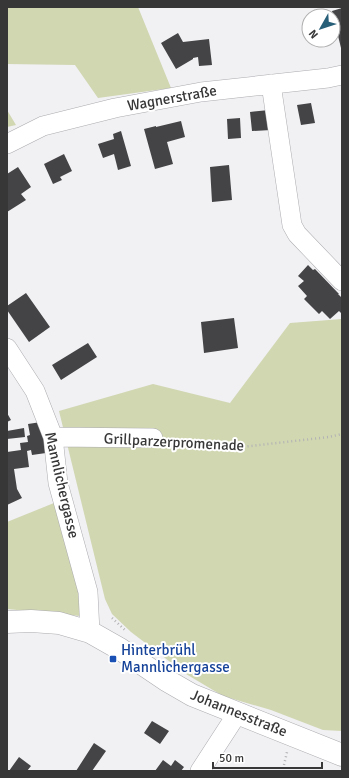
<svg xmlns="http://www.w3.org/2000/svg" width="349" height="778" font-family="Signika,sans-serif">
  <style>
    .green { fill: #d0d7b1 }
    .building { fill: #444346 }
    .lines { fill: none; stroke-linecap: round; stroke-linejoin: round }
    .minor-casing { stroke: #acabaf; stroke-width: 20 }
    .major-casing { stroke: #acabaf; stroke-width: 23 }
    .path { stroke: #b3b2b4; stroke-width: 2.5; stroke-dasharray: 1 3; stroke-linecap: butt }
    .minor { stroke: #fff; stroke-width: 19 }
    .major { stroke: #fff; stroke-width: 22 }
    .transit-dot { fill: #1a4fb4; stroke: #fff; stroke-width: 1.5 }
    .labels { text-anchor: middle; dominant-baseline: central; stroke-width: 4; stroke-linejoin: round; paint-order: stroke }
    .street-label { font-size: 15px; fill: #373738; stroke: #fff }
    .transit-label { font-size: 15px; fill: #164399; stroke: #fff; text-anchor: start }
  </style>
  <rect width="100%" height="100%" fill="#f1f0f3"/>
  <path class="green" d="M7 7H138L171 88 98 98 75 65 7 64Z
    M7 110 16 125 7 127Z
    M342 319V507L341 512 342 513V731L323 730 271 710 223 696 186 674 131 632 112 614 105 599 59 411 153 384 230 403 290 323Z
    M54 503 81 592 80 616 7 609V522Z"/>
  <path class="building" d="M342 8V48H341L332 11Z
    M178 33 183 42 209 39 212 65 199 66 198 57 193 58V59L176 69 161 43Z
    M311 103 315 123 301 125 297 105Z
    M269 110 271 130 252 131 250 112Z
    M240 118 241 138 228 139 227 119Z
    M181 121 185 137 167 142 173 164 155 169 144 129 156 126V127Z
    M121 131 131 166 118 170 114 154 103 158 98 144 114 139 113 134Z
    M64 154 72 171 60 177 62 180 53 184 44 164Z
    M229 165 232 200 212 202 210 167Z
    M18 167 31 187 21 194 26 200 7 212V174Z
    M308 265 313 270 315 269 339 294H338L342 298V312L341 313 339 311 330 319 322 311 319 314 304 299 307 296 298 286 304 281 298 276Z
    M26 293 50 327 29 342 7 310V306Z
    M234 318 238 348 204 353 201 322Z
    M88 343 97 357 61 380 52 365Z
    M7 413 11 420 7 422Z
    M41 422 46 453 32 455 31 450 27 451 29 467 14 469 17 489 22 498 7 505V452L21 450 20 443 28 442 27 436 30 435 28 424Z
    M24 428 25 437 7 439V431Z
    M152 721 169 731 160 744 144 733Z
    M94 743 106 751 92 771H76Z
    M19 757 31 766 27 771H9Z
    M163 760 171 766 175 760 184 767 181 771H155Z"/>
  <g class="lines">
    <g class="minor-casing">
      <path id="minor" d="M271 84 292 225 297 234 342 281
        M7 144 43 126 115 108 201 92 328 78 342 75
        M7 348 35 391 53 437 58 483 88 592 90 632
        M53 437 153 438
        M200 771 237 714"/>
    </g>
    <g class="major-casing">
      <path id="major" d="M7 622 31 621 59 623 90 632 120 649 166 680 192 695 342 755"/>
    </g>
    <path class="path" d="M168 439 242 447 329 437 342 434
      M112 618 125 630
      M284 765 287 752"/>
    <use href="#minor" class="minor"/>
    <use href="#major" class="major"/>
  </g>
  <rect class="transit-dot" x="109" y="655" width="8" height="8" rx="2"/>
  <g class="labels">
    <g class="street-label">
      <text transform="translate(172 98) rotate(-10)">Wagnerstraße</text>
      <text transform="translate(174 442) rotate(3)">Grillparzerpromenade</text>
      <text transform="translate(62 485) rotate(77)">Mannlichergasse</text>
      <text transform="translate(239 713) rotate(22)">Johannesstraße</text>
    </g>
    <g class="transit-label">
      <text x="121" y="650">Hinterbrühl<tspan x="121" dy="17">Mannlichergasse</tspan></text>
    </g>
  </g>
  <rect width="349" height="778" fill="none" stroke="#373738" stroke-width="16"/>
  <g transform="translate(321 28) rotate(231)"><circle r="19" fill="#ffffff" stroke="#afafaf"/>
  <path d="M0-3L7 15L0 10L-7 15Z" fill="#275f79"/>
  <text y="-6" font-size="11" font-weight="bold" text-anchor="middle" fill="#373738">N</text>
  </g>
  <path d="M213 762v6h109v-6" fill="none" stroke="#373738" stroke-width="2"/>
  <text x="219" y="762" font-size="12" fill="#373738" stroke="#ffffff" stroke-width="3" paint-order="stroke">50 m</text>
</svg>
